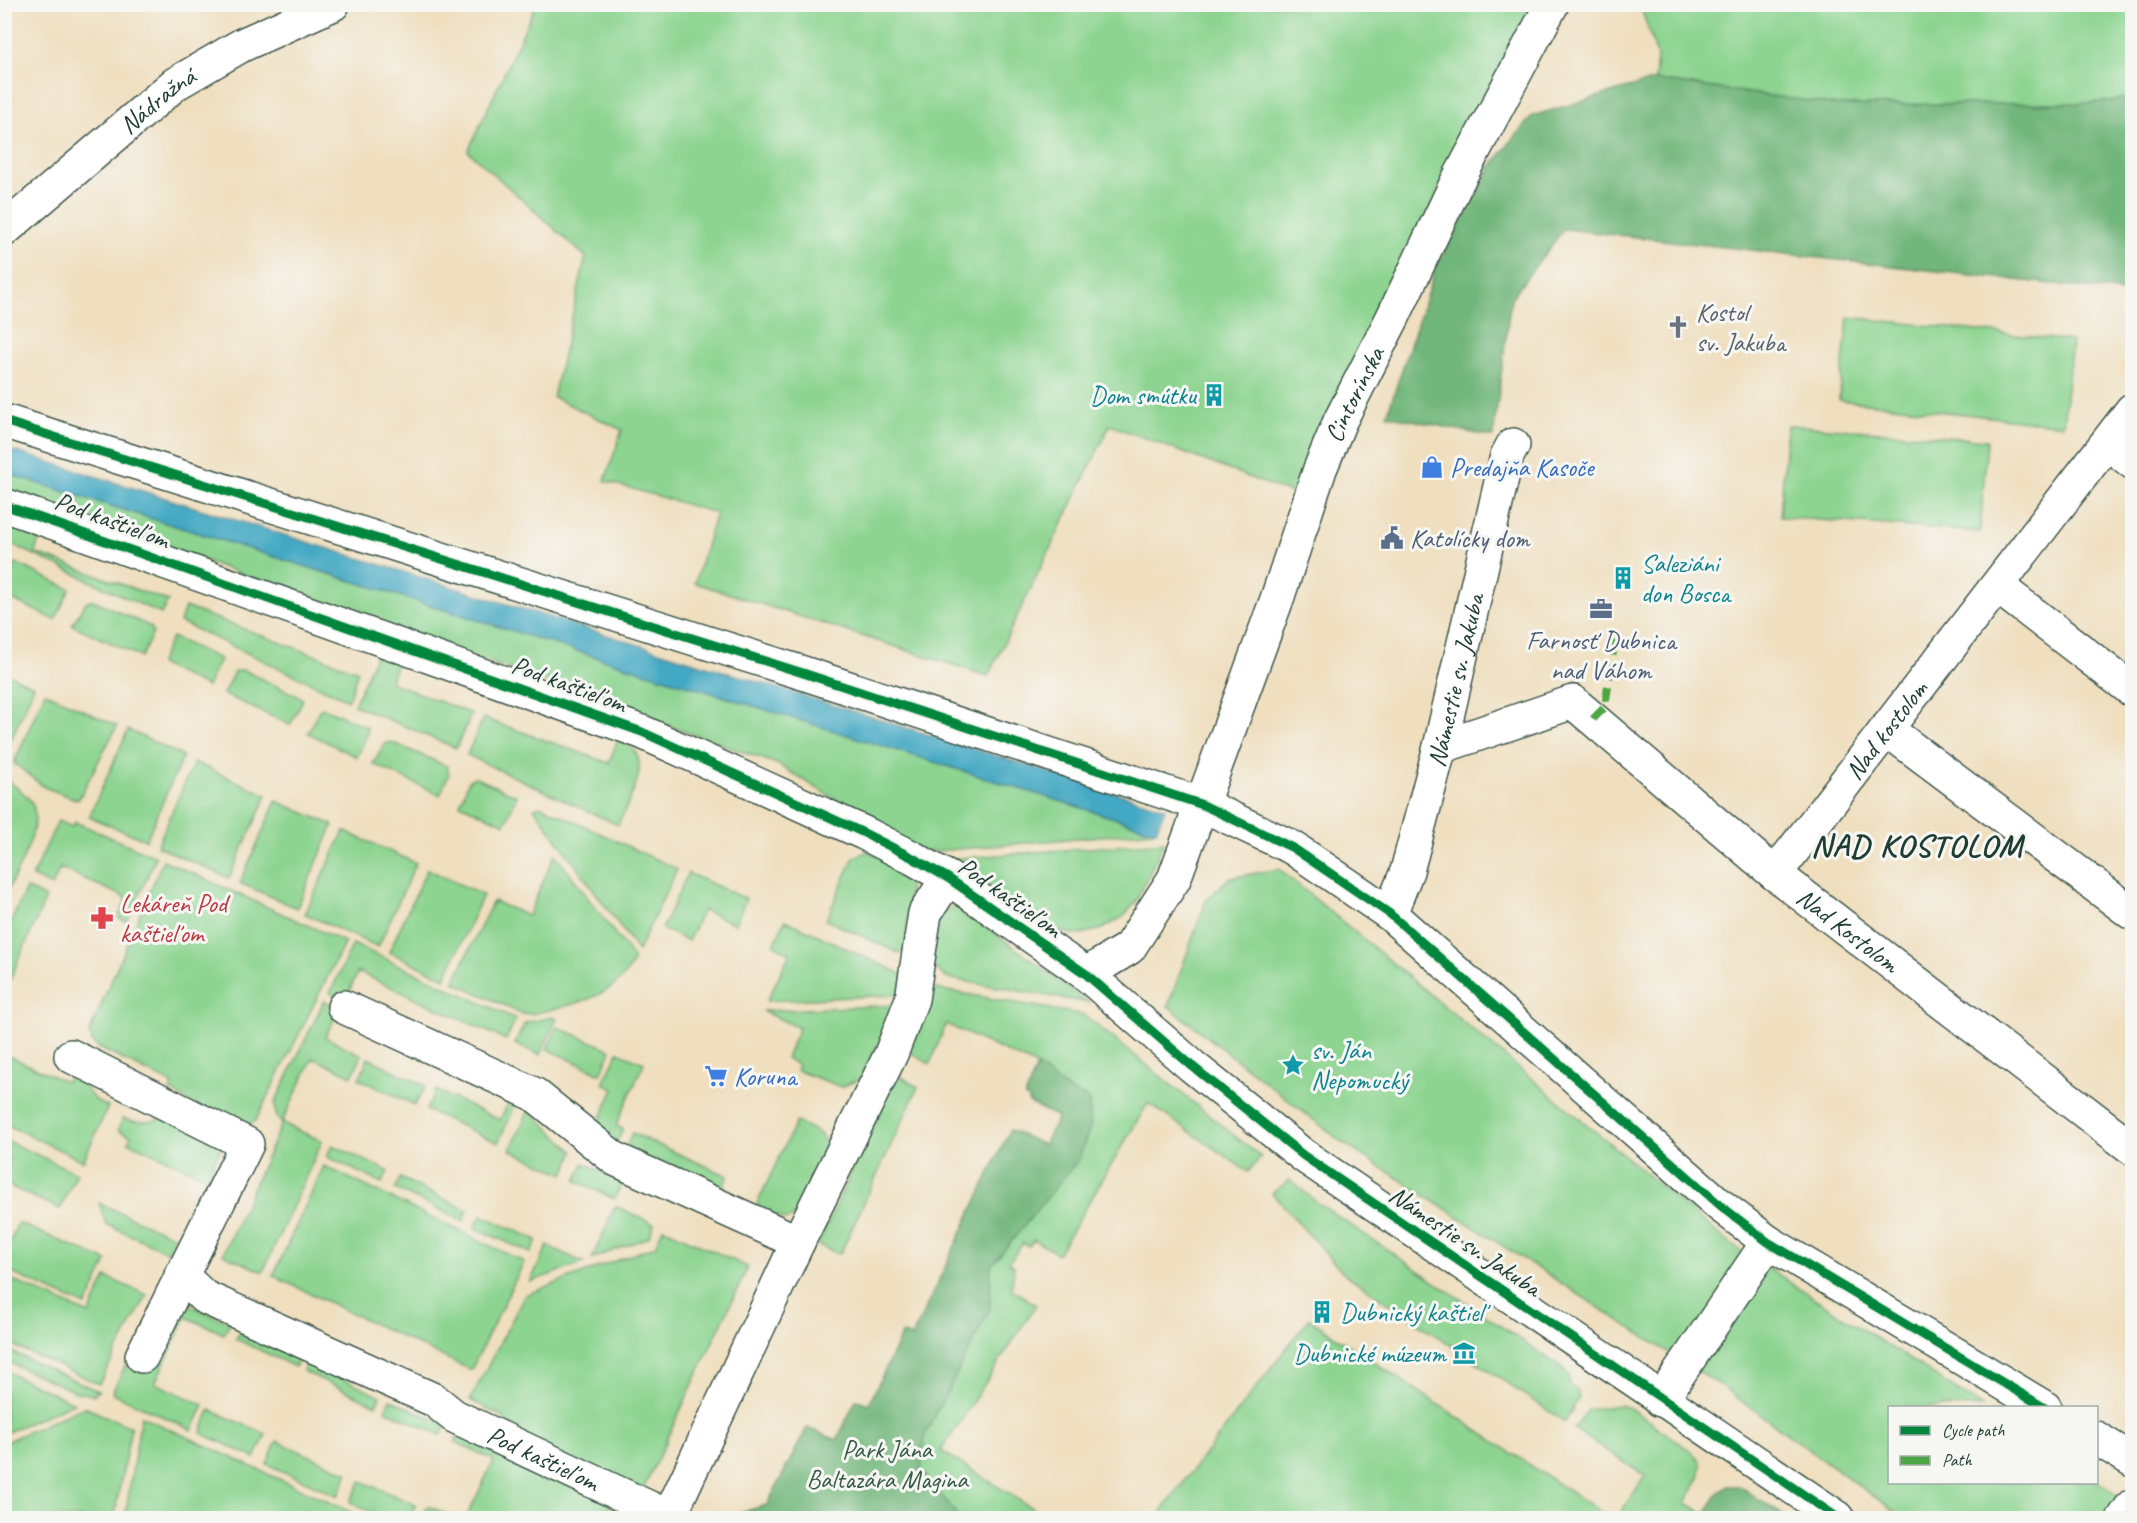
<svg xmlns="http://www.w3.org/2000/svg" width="2137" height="1523" font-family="Caveat,sans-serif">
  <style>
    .green { fill: #8cd490; stroke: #568862; stroke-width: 1.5 }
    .forest { fill: #71b67a; stroke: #487a57; stroke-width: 1.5 }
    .water { fill: #43a8c3; stroke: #31727c; stroke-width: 1.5 }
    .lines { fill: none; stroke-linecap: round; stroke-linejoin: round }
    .minor-casing { stroke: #3e5549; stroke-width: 36 }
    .minor { stroke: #fff; stroke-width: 33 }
    .quiet { stroke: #4fa644; stroke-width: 8; stroke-dasharray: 15 8; stroke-linecap: butt }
    .cycleway-casing { stroke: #f6f6f2; stroke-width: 13 }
    .cycleway { stroke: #00873e; stroke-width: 9 }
    .labels { text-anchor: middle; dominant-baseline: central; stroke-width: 6; stroke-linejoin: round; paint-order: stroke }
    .street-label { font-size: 26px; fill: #1f3d34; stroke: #f6f6f2 }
    .worship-label { font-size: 26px; fill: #5b616d; stroke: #f6f6f2; text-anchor: start }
    .culture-label { font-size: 26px; fill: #0d838f; stroke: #f6f6f2; text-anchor: start }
    .shop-label { font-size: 26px; fill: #366cbe; stroke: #f6f6f2; text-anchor: start }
    .service-label { font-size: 26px; fill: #4e5e75; stroke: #f6f6f2; text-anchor: start }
    .health-label { font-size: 26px; fill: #be3a42; stroke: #f6f6f2; text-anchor: start }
    .park-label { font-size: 26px; fill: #355b46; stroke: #f6f6f2 }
    .district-label { font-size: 32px; font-weight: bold; letter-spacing: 1.5px; fill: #1f3d34; stroke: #f6f6f2 }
  </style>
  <rect width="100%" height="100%" fill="#f6f6f2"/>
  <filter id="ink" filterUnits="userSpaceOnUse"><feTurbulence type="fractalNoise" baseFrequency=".0167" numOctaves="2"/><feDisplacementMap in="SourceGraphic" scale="12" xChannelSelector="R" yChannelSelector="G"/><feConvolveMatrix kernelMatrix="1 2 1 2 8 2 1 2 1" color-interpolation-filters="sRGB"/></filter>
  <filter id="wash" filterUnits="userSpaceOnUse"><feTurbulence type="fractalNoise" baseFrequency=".008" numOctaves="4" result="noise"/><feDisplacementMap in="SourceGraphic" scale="24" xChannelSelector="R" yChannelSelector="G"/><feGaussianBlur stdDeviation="1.35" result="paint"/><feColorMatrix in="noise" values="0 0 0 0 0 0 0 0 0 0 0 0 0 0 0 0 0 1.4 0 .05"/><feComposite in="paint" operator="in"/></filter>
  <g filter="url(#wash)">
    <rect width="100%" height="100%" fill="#efdfbf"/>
    <path class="green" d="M536 5H1531L1444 179 1296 495 1110 425 988 676 695 583 716 513 605 481 622 430 553 397 586 257 468 151Z
      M1640 5H2132V98L2091 103 1838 105 1655 80 1657 55Z
      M1848 317 2072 341 2063 425 1839 400Z
      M1787 425 1987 440 1980 532 1780 517Z
      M5 473 1156 831 915 853 886 830 777 764 5 490Z
      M5 521 41 533 35 553 168 601 161 614 5 541Z
      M16 563 70 589 55 620 5 596V587Z
      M93 600 151 627 153 633 141 657 72 625 86 602Z
      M185 607 358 671 348 700 180 622Z
      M172 637 220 659 207 687 159 664Z
      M376 655 397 663 390 682 472 714 456 748 354 705Z
      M243 670 300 697 303 700 290 725 223 694 234 672Z
      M5 673 34 686 5 754Z
      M45 692 117 726 78 800 44 787 14 763Z
      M324 708 367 727 368 733 357 757 308 733 319 710Z
      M483 718 609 763 617 742 621 740C658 757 629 799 618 825L467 755Z
      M128 730 183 756 146 840 89 817Z
      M391 742 447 766 449 774 440 795 373 764 385 744Z
      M194 762 267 795 229 878 157 846Z
      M474 777 517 796 505 824 460 804 469 780Z
      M5 778C14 785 26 793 32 803 44 828 15 873 5 896Z
      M276 801 333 825 297 908 240 883Z
      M541 806 677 869 638 951 534 808Z
      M58 821 72 827 75 822 156 857 127 922 118 918 127 898 60 868 52 886 32 877Z
      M344 831 416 863 378 947 305 914Z
      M1164 842 1136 902 1123 917 1102 929 1077 935 1051 930 948 859Z
      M869 851 910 873 906 951 899 953 826 920 854 857Z
      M555 854 634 959C619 998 568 1006 531 1014H523L454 982 493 901 528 916Z
      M163 860 345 942 255 1122 236 1128 170 1091 173 1084 99 1048 93 1043 89 1033Z
      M427 869 483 895 445 978 389 952Z
      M1279 869 1732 1245 1983 1407 1890 1408V1482L2097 1481 2132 1506V1518H1904L1718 1384 1343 1143 1168 1006 1206 901 1229 878Z
      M688 873 746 899 735 924 703 910 688 941 662 929Z
      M26 888 46 898 5 991V936Z
      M951 908H961L968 913 1089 1003 946 978 931 964C933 943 929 917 951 908Z
      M785 920 906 976 897 995 767 1001 790 953 774 945Z
      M353 944 516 1019 506 1040 358 972 345 1000 330 993Z
      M931 988 1084 1015 1261 1157 1248 1172 1148 1103 1058 1254 1034 1240 1029 1246 1023 1243 1009 1262 1014 1266 1012 1289 1036 1305 941 1451 1048 1518H692L695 1513 736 1514 767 1505 807 1428 837 1440 856 1400 869 1404 902 1334 912 1337 1010 1130 1044 1145 1058 1117 1028 1102 1029 1099 1025 1097 1037 1066 946 1024 930 1064 904 1049Z
      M324 1001 340 1008 325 1037 362 1055 352 1076 313 1058 284 1118 282 1123 322 1141 263 1272 223 1254 282 1123 276 1117 275 1103Z
      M897 1005 861 1079 841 1087 796 1070 798 1065 786 1058 799 1028 762 1011Z
      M552 1017 557 1019 540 1055 515 1044 525 1023Z
      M557 1027 611 1050 601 1074 547 1049Z
      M618 1052 644 1063 616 1126 623 1129 615 1146 598 1124 614 1089 603 1083Z
      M4 1054 66 1082 71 1072C90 1085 84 1097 108 1107L83 1161 5 1124Z
      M368 1058 426 1086 415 1105 359 1079Z
      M896 1074 918 1087 840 1254 818 1245Z
      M436 1090 500 1120 510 1100 517 1102 498 1143 426 1110Z
      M529 1110 574 1152 564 1174 510 1150Z
      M168 1114 225 1140 206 1177 128 1142 131 1136 118 1130 123 1118C137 1124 155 1123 168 1114Z
      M796 1122C803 1125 815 1129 821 1135 839 1152 806 1196 796 1215L787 1220 754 1210Z
      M632 1133 728 1176 719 1196 623 1153Z
      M5 1140 77 1173 60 1209 5 1184 10 1160 5 1152Z
      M332 1145 388 1171 382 1183 327 1157Z
      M584 1163 623 1182 614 1199 576 1181Z
      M324 1166 524 1262 471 1370 273 1276Z
      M400 1178 468 1210 463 1221 395 1189Z
      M1290 1180 1318 1203 1563 1368 1568 1375 1569 1385 1578 1391 1579 1398 1565 1422 1343 1273 1272 1193Z
      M99 1203 175 1237 168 1252 106 1224Z
      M615 1206 654 1224 649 1237 592 1259Z
      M481 1215 537 1240 531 1253 475 1228Z
      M18 1223 107 1261 86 1306 5 1270V1254Z
      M663 1228 748 1267 640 1496 517 1442 503 1417 470 1400 525 1295 655 1246Z
      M548 1246 584 1263 530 1282Z
      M5 1277 89 1314 106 1277 147 1295 99 1384 5 1342Z
      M183 1302 230 1323 224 1334 186 1317 155 1383 204 1405 192 1430 112 1393 131 1354Z
      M1309 1319 1610 1518H1156Z
      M240 1332 299 1359 295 1367 236 1339Z
      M5 1349 98 1391 94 1395 76 1392 5 1361Z
      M306 1362 381 1396 376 1405 303 1371Z
      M9 1373 74 1403 5 1433V1374Z
      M390 1399 446 1425 441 1435 385 1410Z
      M1619 1405 1630 1408 1691 1451 1701 1463 1700 1475 1686 1503 1711 1518H1617L1645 1476 1574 1429 1588 1410Z
      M84 1407 131 1427 114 1518H5V1442Z
      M210 1410 266 1434 255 1458 201 1433Z
      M141 1416 364 1518H125Z
      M462 1427 628 1502 576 1518H466L494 1460 455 1442Z
      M277 1441 348 1473 338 1496 267 1464Z
      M361 1481 416 1505 408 1518H384L350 1502Z
      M428 1506 456 1518H421Z"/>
    <path class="forest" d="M1655 80 1838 105 2091 103 2132 98V293L1564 229 1511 298 1493 437 1387 415 1436 267 1492 165 1532 116Z
      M1037 1066 1064 1087 1089 1100 1091 1124 1079 1159 991 1266 990 1309 925 1435 921 1470 960 1518H692L695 1513 736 1514 767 1505 807 1428 837 1440 856 1400 869 1404 902 1334 912 1337 1010 1130 1044 1145 1058 1117 1028 1102 1029 1099 1025 1097Z
      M1727 1486H1739L1787 1518H1711L1704 1515 1720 1490Z"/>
    <path class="water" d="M4 448 1165 808 1156 831 5 473Z"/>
  </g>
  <g filter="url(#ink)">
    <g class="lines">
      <g class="minor-casing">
        <g id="minor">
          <path id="s1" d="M4 230 175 84 242 45 333 4"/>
          <path d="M4 421 803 673 1203 805 1293 848 1390 914 1721 1206 1768 1242 2045 1408"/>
          <path d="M2108 443 2132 462"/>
          <path d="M4 505 642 732 864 833 913 858 948 878 1086 974 1192 1066 1304 1156 1838 1518"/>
          <path d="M1997 586 2132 690"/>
          <path d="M1886 729 2132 913"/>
          <path id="s2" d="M1440 747 1573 702 1775 874 2132 1148"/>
          <path id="s3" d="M1775 874 2132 410"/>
          <path id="s4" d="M1390 914 1407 871 1440 747 1507 456 1513 445"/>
          <path id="s5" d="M1086 974 1129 948 1174 879 1277 599 1320 469 1340 421 1393 317 1456 184 1552 4"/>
          <path d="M344 1007 534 1094 615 1159 798 1242"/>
          <path d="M71 1056 247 1144 142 1356"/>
          <path id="s6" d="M181 1275 204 1297 434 1400 454 1416 669 1517 798 1242 891 1054 912 999 925 913 948 878"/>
          <path d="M1661 1400 1768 1242"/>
          <path d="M2096 1438 2132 1460"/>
          <path d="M2124 1518 2132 1506"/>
        </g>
      </g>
      <use href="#minor" class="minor"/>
      <path class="quiet" d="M1593 719 1605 707 1615 637"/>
      <g class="cycleway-casing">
        <path id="cycleway" d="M4 421 803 673 1203 805 1293 848 1390 914 1721 1206 1768 1242 2045 1408
          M4 505 642 732 864 833 913 858 948 878 1086 974 1192 1066 1304 1156 1838 1518"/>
      </g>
      <use href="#cycleway" class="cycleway"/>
    </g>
  </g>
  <defs>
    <g id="church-bare" transform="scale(1.8)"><path d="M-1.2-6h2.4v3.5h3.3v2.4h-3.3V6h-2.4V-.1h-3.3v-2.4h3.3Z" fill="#6b7280" stroke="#f6f6f2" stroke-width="2.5" paint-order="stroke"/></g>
    <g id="building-bare" transform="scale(1.8)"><path d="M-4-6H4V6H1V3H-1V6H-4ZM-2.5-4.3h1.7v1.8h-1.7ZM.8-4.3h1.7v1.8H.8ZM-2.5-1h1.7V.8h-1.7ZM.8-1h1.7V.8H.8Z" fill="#0f9aa8" stroke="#f6f6f2" stroke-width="2.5" paint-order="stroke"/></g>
    <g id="shop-bare" transform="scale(1.8)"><path d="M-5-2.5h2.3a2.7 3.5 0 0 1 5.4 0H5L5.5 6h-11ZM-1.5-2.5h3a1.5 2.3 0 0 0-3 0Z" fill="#3f7fe0" stroke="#f6f6f2" stroke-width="2.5" paint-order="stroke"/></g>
    <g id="civic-bare" transform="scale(1.8)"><path d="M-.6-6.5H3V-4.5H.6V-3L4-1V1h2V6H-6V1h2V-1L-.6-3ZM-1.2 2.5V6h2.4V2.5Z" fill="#5c6f8a" stroke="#f6f6f2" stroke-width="2.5" paint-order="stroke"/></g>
    <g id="office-bare" transform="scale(1.8)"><path d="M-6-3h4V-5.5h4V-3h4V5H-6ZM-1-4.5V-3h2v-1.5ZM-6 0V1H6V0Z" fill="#5c6f8a" stroke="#f6f6f2" stroke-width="2.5" paint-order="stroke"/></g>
    <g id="pharmacy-bare" transform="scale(1.8)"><path d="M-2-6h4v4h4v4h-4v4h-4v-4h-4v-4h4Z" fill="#e0444e" stroke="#f6f6f2" stroke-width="2.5" paint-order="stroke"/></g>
    <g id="sight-bare" transform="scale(1.8)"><path d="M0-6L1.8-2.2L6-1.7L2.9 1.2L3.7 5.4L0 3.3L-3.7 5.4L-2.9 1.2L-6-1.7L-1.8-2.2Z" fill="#0f9aa8" stroke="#f6f6f2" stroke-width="2.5" paint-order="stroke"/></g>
    <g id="supermarket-bare" transform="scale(1.8)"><path d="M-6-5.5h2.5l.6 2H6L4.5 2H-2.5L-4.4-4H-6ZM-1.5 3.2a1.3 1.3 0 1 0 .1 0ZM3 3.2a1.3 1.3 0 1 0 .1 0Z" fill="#3f7fe0" stroke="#f6f6f2" stroke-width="2.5" paint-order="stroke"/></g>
    <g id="museum-bare" transform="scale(1.8)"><path d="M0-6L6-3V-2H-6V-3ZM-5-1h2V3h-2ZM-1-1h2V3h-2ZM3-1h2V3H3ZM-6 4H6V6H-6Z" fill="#0f9aa8" stroke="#f6f6f2" stroke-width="2.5" paint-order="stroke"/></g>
  </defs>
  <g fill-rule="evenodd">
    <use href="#church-bare" x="1678" y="327"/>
    <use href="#building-bare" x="1214" y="395"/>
    <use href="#shop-bare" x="1432" y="467"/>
    <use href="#civic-bare" x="1392" y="538"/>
    <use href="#building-bare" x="1623" y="578"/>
    <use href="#office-bare" x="1601" y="609"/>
    <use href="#pharmacy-bare" x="102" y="918"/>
    <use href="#sight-bare" x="1293" y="1065"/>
    <use href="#supermarket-bare" x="716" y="1076"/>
    <use href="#building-bare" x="1322" y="1312"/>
    <use href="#museum-bare" x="1464" y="1353"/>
  </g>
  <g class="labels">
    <g class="street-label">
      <text stroke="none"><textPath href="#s1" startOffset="201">Nádražná</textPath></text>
      <text stroke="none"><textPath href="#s5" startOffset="650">Cintorínska</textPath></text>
      <text transform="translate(112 520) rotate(20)">Pod kaštieľom</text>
      <text stroke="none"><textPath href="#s4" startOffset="243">Námestie sv. Jakuba</textPath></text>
      <text transform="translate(569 684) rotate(20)">Pod kaštieľom</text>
      <text stroke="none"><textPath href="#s3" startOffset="182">Nad kostolom</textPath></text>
      <text transform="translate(1010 897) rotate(35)">Pod kaštieľom</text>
      <text stroke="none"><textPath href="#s2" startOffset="498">Nad Kostolom</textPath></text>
      <text transform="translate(1465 1241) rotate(34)">Námestie sv. Jakuba</text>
      <text stroke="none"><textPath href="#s6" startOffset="408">Pod kaštieľom</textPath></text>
    </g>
    <g class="worship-label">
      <text x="1696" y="312">Kostol<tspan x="1696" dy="30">sv. Jakuba</tspan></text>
    </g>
    <g class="culture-label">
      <text x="1196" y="395" text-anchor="end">Dom smútku</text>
      <text x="1641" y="563">Saleziáni<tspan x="1641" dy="30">don Bosca</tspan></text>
      <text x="1311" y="1050">sv. Ján<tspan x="1311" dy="30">Nepomucký</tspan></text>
      <text x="1340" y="1312">Dubnický kaštieľ</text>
      <text x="1446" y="1353" text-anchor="end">Dubnické múzeum</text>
    </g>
    <g class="shop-label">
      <text x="1450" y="467">Predajňa Kasoče</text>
      <text x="734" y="1076">Koruna</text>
    </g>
    <g class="service-label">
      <text x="1410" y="538">Katolícky dom</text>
      <text x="1601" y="640" text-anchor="middle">Farnosť Dubnica<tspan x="1601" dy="30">nad Váhom</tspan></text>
    </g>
    <g class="health-label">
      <text x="120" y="903">Lekáreň Pod<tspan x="120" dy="30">kaštieľom</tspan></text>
    </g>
    <g class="park-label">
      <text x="887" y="1449">Park Jána<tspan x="887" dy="30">Baltazára Magina</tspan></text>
    </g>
    <g class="district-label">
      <text x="1917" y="845">NAD KOSTOLOM</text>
    </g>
  </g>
  <rect width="2137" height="1523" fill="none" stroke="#f6f6f2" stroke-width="24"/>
  <rect x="1888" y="1406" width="210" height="78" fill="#f6f6f2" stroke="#a0aca6" stroke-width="1.5"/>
  <rect x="1900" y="1426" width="30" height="9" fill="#00873e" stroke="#a0aca6" stroke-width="1.5"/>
  <text x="1942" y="1436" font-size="18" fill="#1f3d34">Cycle path</text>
  <rect x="1900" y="1456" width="30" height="9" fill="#4fa644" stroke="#a0aca6" stroke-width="1.5"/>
  <text x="1942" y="1466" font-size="18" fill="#1f3d34">Path</text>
</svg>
